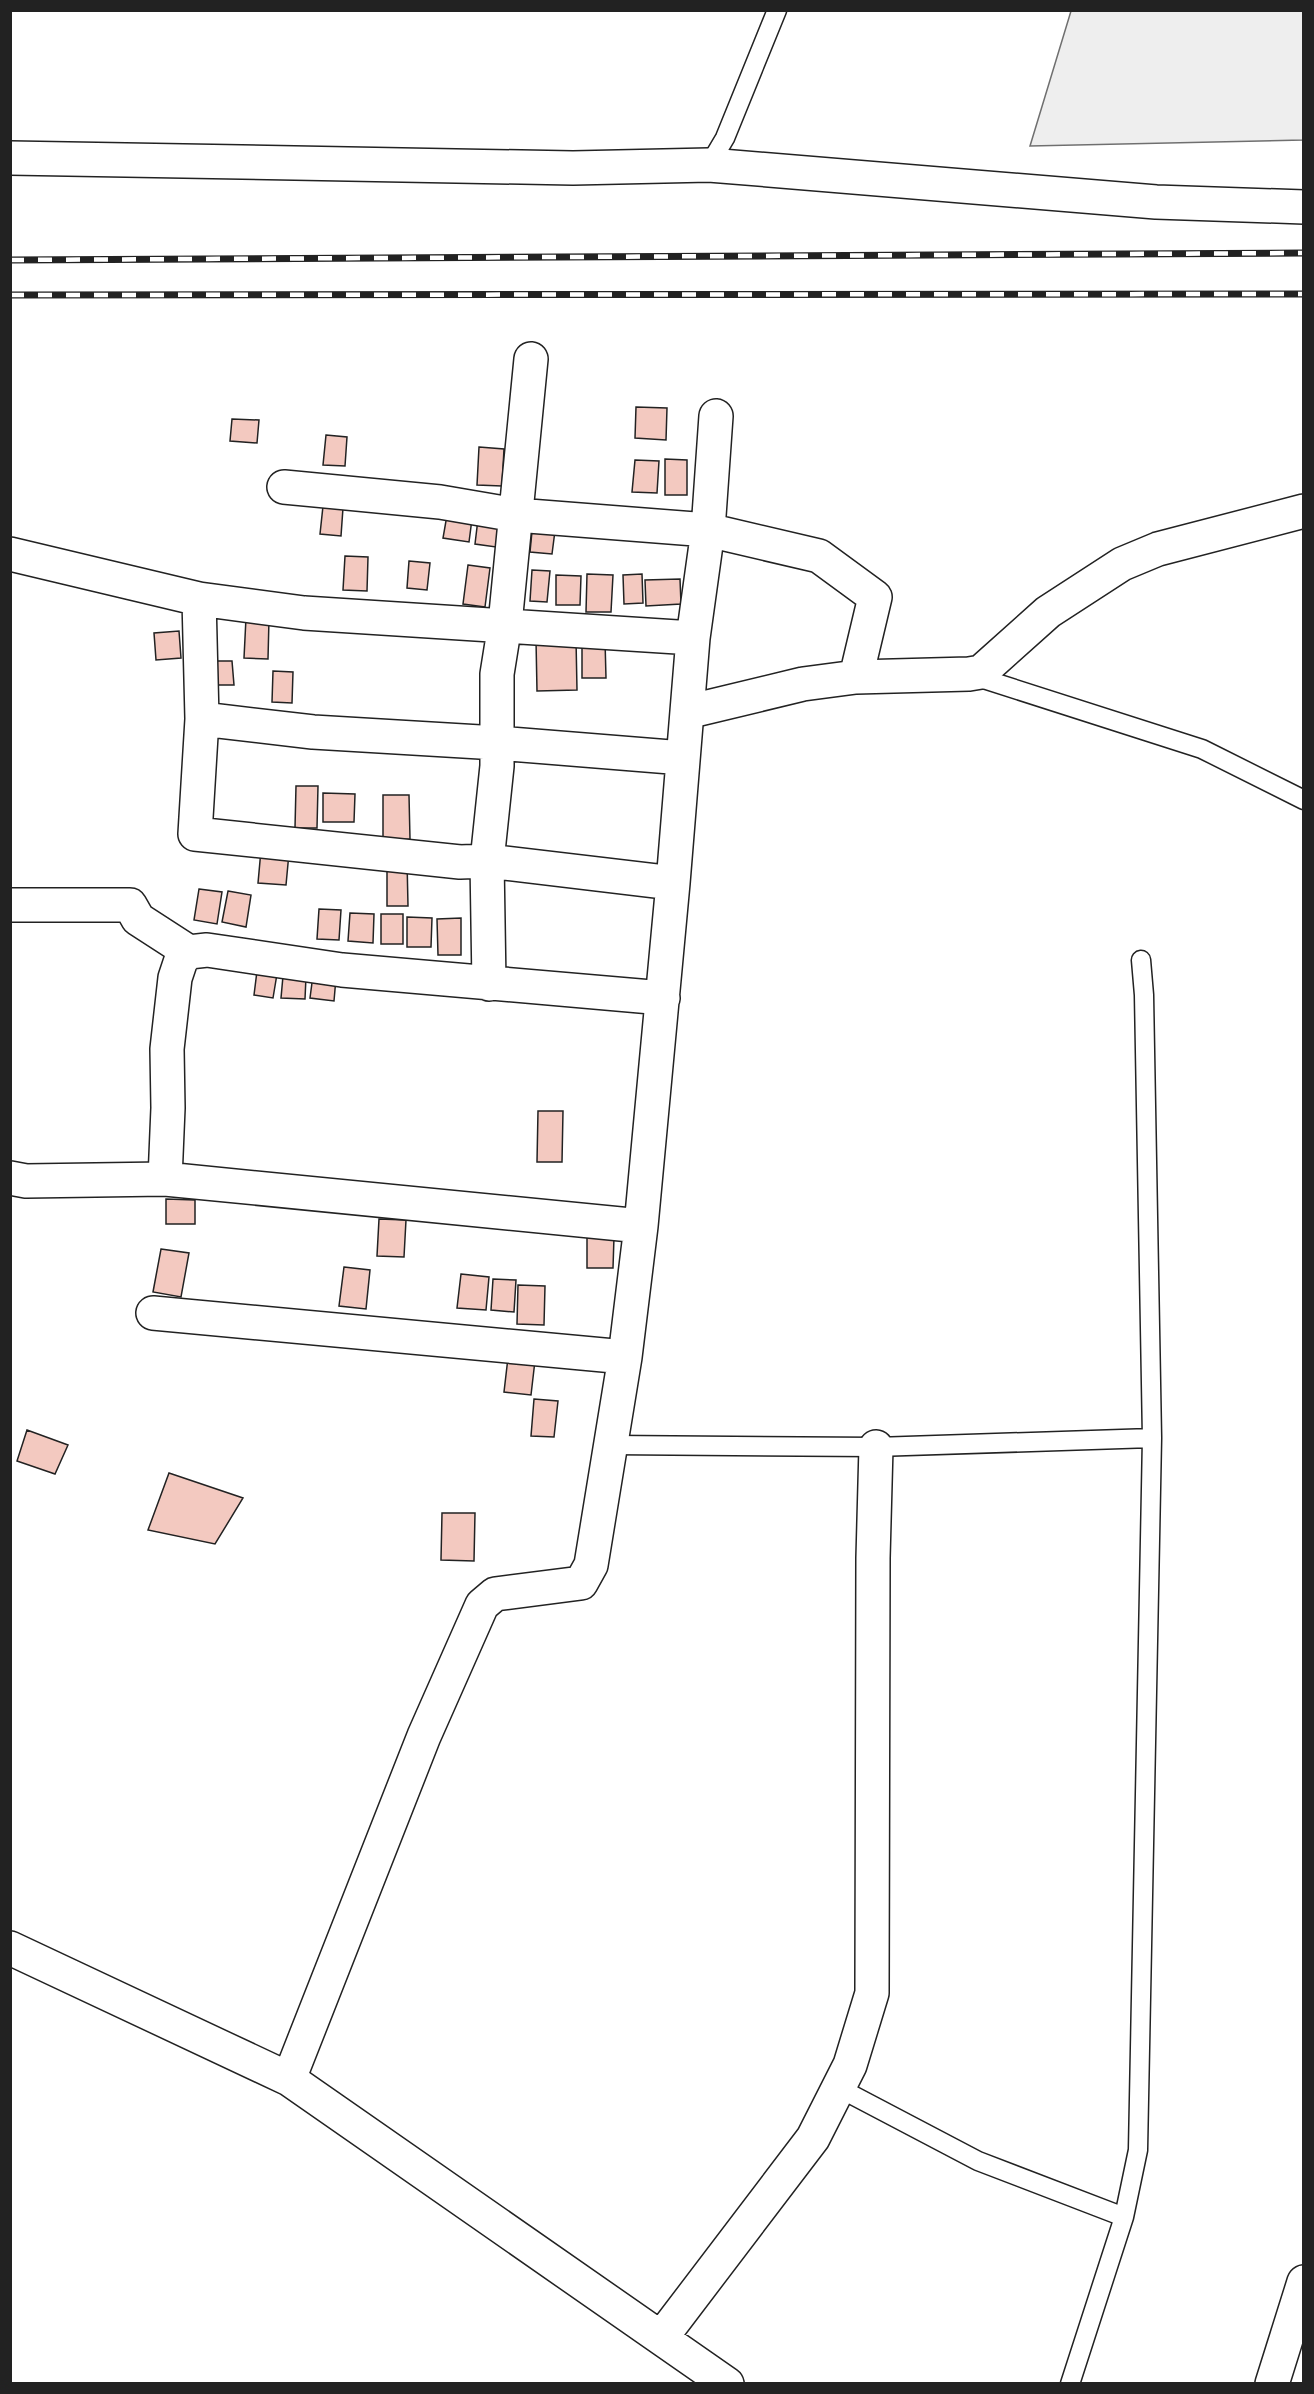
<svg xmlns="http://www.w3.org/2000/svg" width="1314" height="2394" font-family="'DejaVu Sans',sans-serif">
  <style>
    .green { fill: #eee; stroke: #6f6f6f; stroke-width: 1.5 }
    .building { fill: #f3c9c0; stroke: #222; stroke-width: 1.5 }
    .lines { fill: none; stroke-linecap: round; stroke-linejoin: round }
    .lane-casing { stroke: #222; stroke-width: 21 }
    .street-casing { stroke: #222; stroke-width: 36 }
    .lane { stroke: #fff; stroke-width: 18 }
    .street { stroke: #fff; stroke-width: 33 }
    .rail-casing { stroke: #222; stroke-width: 7 }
    .rail { stroke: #fff; stroke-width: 4.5; stroke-dasharray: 14; stroke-linecap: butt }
  </style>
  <rect width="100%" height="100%" fill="#fff"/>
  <path class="green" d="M1071 11H1303V140L1030 146Z"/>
  <path class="building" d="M636 407 667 408 666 440 635 438Z
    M232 419 259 420 257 443 230 441Z
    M326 435 347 437 345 466 323 465Z
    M479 447 504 449 502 486 477 485Z
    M665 459 687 460V495H665Z
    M635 460 659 461 657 493 632 492Z
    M323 506 343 508 341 536 320 534Z
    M447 515 472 519 469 542 443 538Z
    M478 519 499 522 496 547 475 544Z
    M533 521 556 523 552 554 530 552Z
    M345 556 368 557 367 591 343 590Z
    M409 561 430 563 427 590 407 588Z
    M468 565 490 568 485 607 463 604Z
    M532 570 550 571 547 602 530 601Z
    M587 574 613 575 611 612H586Z
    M642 574 643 603 624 604 623 575Z
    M556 575 581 576 580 605H556Z
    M680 579 681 604 646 606 645 580Z
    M246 618 269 619 268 659 244 658Z
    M179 631 181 658 156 660 154 633Z
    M576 639 577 690 537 691 536 640Z
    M605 640 606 678H582V641Z
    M211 661H232L234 685H212Z
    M273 671 293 672 292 703 272 702Z
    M296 786H318L317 828H295Z
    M323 793 355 794 354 822H323Z
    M383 795H409L410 839 383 840Z
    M261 850 289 853 286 885 258 883Z
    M387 860H407L408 906H387Z
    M199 889 222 892 217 924 194 920Z
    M228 891 251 895 246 927 222 922Z
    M319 909 341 910 339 940 317 939Z
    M350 913 374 914 373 943 348 941Z
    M381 914H403V944H381Z
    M407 917 432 918 431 947H407Z
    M461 918V955H438L437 919Z
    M257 971 277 974 273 998 254 995Z
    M313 975 336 978 334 1001 310 998Z
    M283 976 306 977 305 999 281 998Z
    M538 1111H563L562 1162H537Z
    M166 1199 195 1200V1224H166Z
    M379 1219 406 1220 404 1257 377 1256Z
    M587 1236 614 1237 613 1268H587Z
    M161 1249 189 1253 181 1297 153 1292Z
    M344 1267 370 1270 366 1309 339 1306Z
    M461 1274 489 1277 486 1310 457 1308Z
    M493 1279 516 1280 514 1312 491 1310Z
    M518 1285 545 1286 544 1325 517 1324Z
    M509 1349 536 1352 531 1395 504 1392Z
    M534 1399 558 1401 554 1437 531 1436Z
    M27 1430 68 1445 55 1474 17 1461Z
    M169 1473 243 1498 215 1544 148 1530Z
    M442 1513H475L474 1561 441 1560Z"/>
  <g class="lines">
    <g class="lane-casing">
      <path id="lane" d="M709 165 725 138 777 10
        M971 675 1202 749 1304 800
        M611 1445 876 1447 1152 1438 1144 995 1141 960
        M839 2088 978 2161 1124 2217
        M1070 2384 1124 2217 1138 2150 1152 1438"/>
    </g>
    <g class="street-casing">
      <path id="street" d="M10 158 573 168 709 165 1156 202 1304 207
        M284 487 440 502 516 515 708 530 819 556 875 597 856 677
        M10 554 199 599 304 613 693 638
        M199 599 202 719 195 834 460 862 487 861 673 883
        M687 712 803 684 856 677 969 674 981 672 1048 612 1122 564 1158 549 1304 511
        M202 719 313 732 497 743 683 758
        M10 905H130L138 919 189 952
        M489 984 487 861 497 766V674L505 624 531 359
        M10 1178 26 1181 165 1179 641 1226 625 1357 591 1565 581 1583 495 1594 482 1605 424 1736 289 2079
        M165 1179 168 1108 167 1049 175 978 181 960 189 952 207 950 342 970 663 998
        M641 1226 673 883 693 638 708 530 716 416
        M153 1313 625 1357
        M10 1948 289 2079 727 2384
        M661 2338 813 2138 850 2065 872 1993 873 1558 876 1447
        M1272 2384 1304 2282"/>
    </g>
    <use href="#lane" class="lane"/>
    <use href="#street" class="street"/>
    <g class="rail-casing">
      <path id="rail" d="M10 260 1304 253
        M10 295 1304 294"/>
    </g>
    <use href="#rail" class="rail"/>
  </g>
  <rect width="1314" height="2394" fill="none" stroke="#222222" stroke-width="24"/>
</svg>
